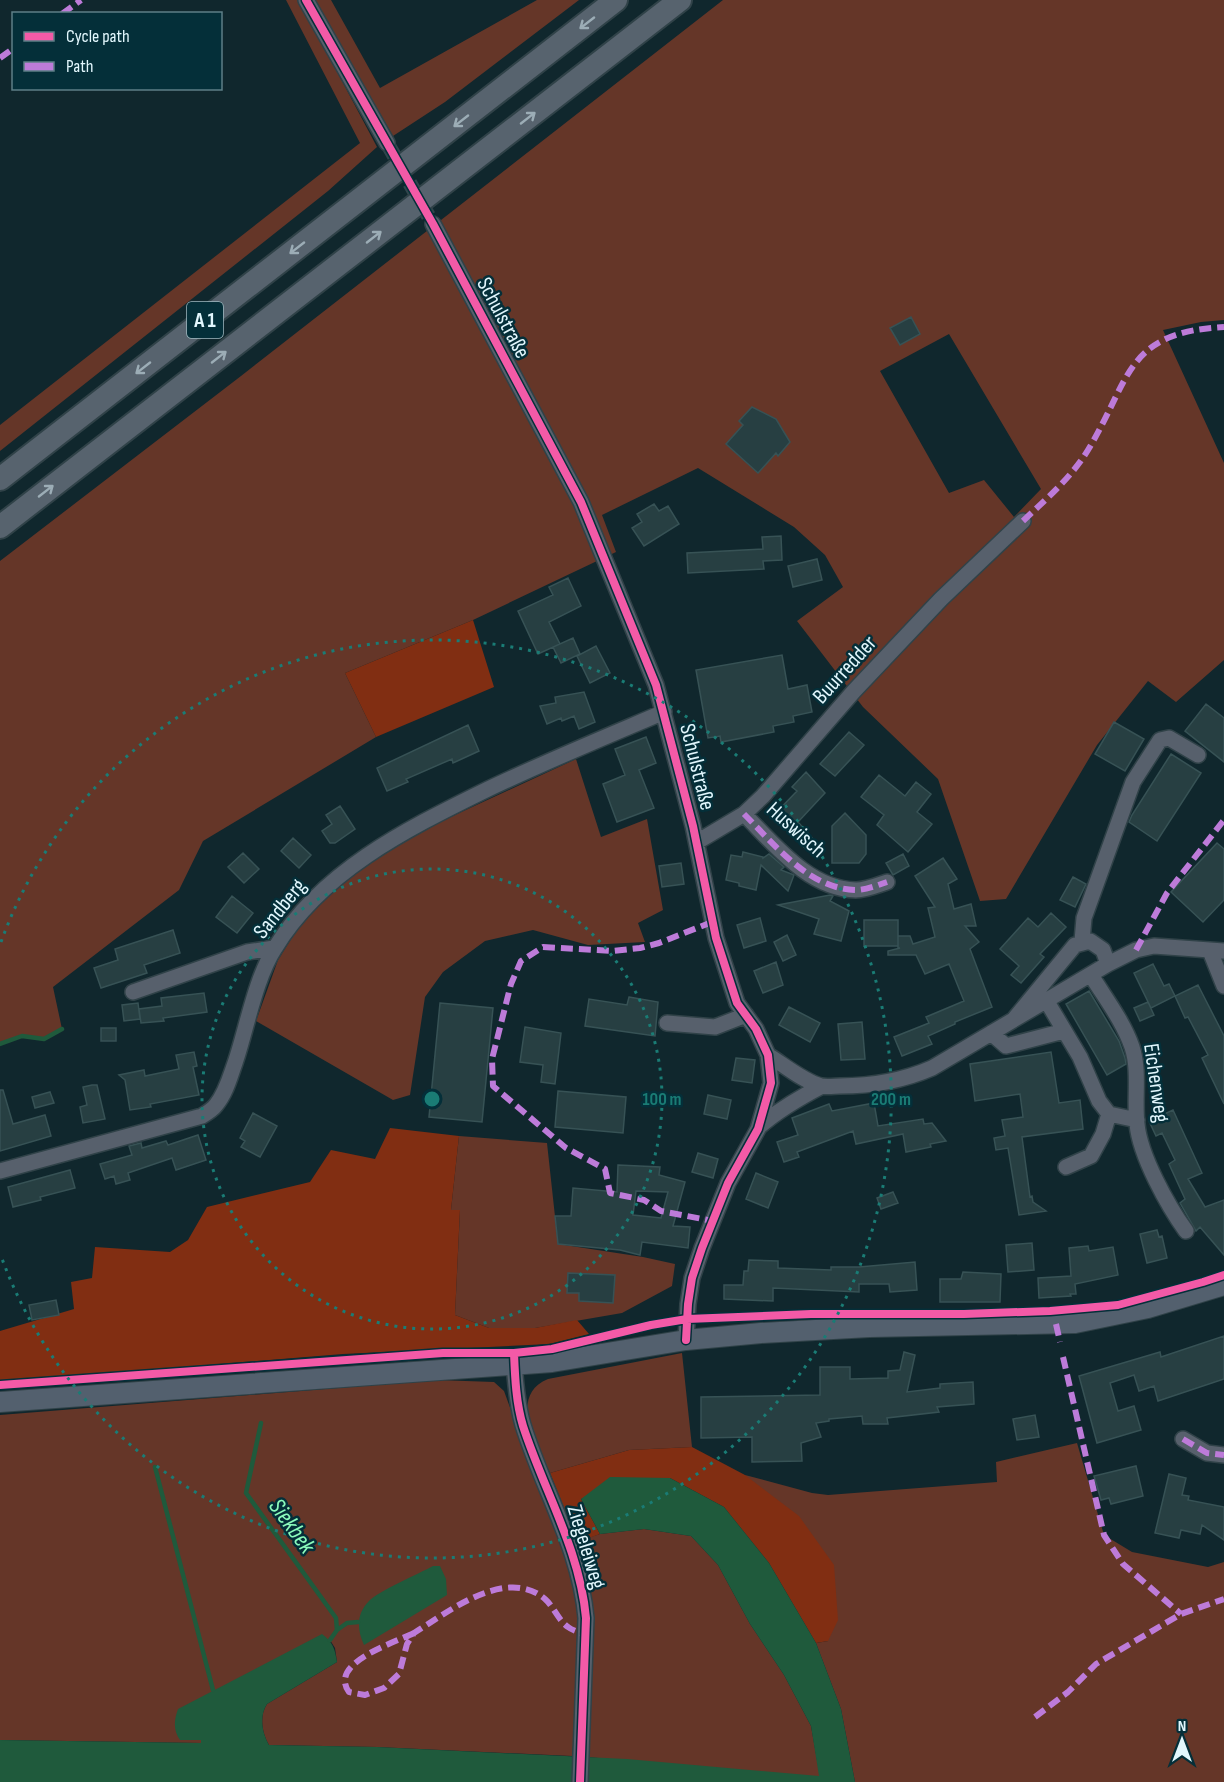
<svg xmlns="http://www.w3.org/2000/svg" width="1224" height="1782" font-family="'Sofia Sans Condensed',sans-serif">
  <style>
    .green { fill: #653628; fill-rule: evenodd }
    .forest { fill: #812e12 }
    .water { fill: #1f5a3c }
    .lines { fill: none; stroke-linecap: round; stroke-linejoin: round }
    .stream { stroke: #1f5a3c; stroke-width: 4.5 }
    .building { fill: #273f42; stroke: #375255; stroke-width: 1.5; fill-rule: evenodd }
    .minor-tunnel { stroke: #30464c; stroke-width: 15; stroke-dasharray: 15 8; stroke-linecap: butt }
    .minor-casing { stroke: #304248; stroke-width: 18 }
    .major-casing { stroke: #304248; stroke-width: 22 }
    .highway-casing { stroke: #304248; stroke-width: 26 }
    .minor { stroke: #57606c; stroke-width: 15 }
    .major { stroke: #53606e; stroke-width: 20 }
    .highway { stroke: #57636e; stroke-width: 22 }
    .quiet { stroke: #bd7bd9; stroke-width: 6; stroke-dasharray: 12 6; stroke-linecap: butt }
    .cycleway-casing { stroke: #042f39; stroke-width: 11 }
    .cycleway { stroke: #f35aa7; stroke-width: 8 }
    .oneway { stroke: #9cadb6 }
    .ring { fill: none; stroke: #1a7c75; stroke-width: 3; stroke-dasharray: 3 6 }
    .labels { text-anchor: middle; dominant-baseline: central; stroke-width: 5; stroke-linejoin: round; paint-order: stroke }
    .shield { fill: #042f39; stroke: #9fbbc2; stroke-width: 1.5 }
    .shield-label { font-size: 21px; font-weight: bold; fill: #e2f7fd }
    .street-label { font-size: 22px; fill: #e2f7fd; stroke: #042f39 }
    .water-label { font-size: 24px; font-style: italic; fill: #8cfbbb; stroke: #042f39 }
    .centre { fill: #1a7c75; stroke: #042f39; stroke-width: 3 }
    .ring-label { font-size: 18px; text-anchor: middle; font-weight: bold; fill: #1a7c75; stroke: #042f39; stroke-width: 5; stroke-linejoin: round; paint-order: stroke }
  </style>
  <rect width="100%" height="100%" fill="#10272d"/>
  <path class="green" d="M286 0H299L377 147 328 191 0 451V425L360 143Z
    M314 0H331L380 88 537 0H579L445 102 393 136Z
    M723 0H1224V320L1201 322 1163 330 1224 463V660L1176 702 1148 681 1097 745 1006 899 980 901 938 779 863 707 797 621 843 587 825 555 794 527 698 468 602 515 616 552 473 620 345 673 376 737 203 841 179 890 53 987 62 1029 44 1039 22 1036 0 1044V561L241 376ZM949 334 1041 489 1014 517 984 480 949 493 880 371Z
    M576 759 601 837 647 819 663 910 638 923 645 942 588 945 533 930 485 941 443 972 425 997 410 1095 393 1100 256 1021 278 960 304 918 346 877 390 845Z
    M459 1136 547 1143 558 1244 643 1257 675 1264 672 1286 622 1313 535 1328H489L455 1315 460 1211 451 1210Z
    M682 1353 692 1447 629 1450 550 1473C538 1445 507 1396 548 1379Z
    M437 1380 494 1382 504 1391 541 1493 556 1488 578 1541 600 1534 644 1529 691 1536 718 1565 750 1624 784 1675 811 1726 820 1777 587 1757V1724L575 1725 572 1756 377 1747 269 1745C262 1733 259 1716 267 1704L337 1662 335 1648 330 1640 201 1740V1743L0 1740V1415Z
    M1077 1443 1104 1535 1132 1552 1208 1567 1224 1562V1782H855L841 1709 816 1643 828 1641 745 1475 812 1493 828 1495 997 1482 996 1462Z"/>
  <path class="forest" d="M473 620 494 687 376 737 345 673Z
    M390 1128 459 1136 451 1210H460L455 1315 489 1328H535L577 1320 589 1334 549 1344 343 1354 0 1382V1331L74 1309 71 1282 92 1278 95 1247 170 1252 188 1240 207 1207 310 1182 331 1150 375 1159Z
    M692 1447 745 1475 799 1516 834 1565 838 1620 828 1641 816 1643 769 1563 724 1507 670 1478 581 1499 600 1534 578 1542 550 1473 629 1450Z"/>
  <path class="water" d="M610 1477 670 1478 724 1507 769 1563 816 1643 841 1709 855 1782H0V1740L201 1743V1740H180C173 1730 174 1720 178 1709L322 1634C333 1642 335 1649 337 1662L267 1704C259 1716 262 1733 269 1745L377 1747 627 1759 819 1776 811 1726 784 1675 750 1624 718 1565 691 1536 644 1529 600 1534 581 1499Z
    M433 1566H440L446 1579 447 1595 364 1645C357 1630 356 1614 369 1601 377 1592 420 1573 433 1566Z"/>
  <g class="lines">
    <path class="stream" d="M0 1044 22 1036 44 1039 62 1029
      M261 1423 246 1493 336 1618 337 1630 330 1640
      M155 1467 213 1690
      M337 1630 347 1623 358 1622"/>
  </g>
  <path class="building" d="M911 317 920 334 900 345 890 328Z
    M752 407 776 419 790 442 778 456 776 453 758 473 726 444 743 425 739 421Z
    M654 504 659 511 668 506 679 524 644 546 632 528 642 522 637 514Z
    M781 536 782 560 763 561 764 569 688 573 687 553 763 549 762 537Z
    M817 559 822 580 793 587 788 566Z
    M568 578 581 606 549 622 560 644 538 654 518 611 553 595 549 587Z
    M573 638 580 654 561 663 553 647Z
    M596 646 610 673 590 683 577 656Z
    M782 655 788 689 807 685 812 712 793 716 794 722 773 726 774 732 721 742 720 736 708 738 696 670Z
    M584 692 595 722 579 729 574 716 562 721 561 718 547 724 540 706 556 703 555 697Z
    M1206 704 1224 718V762L1185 731Z
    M1114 722 1144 739 1125 771 1095 754Z
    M468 725 479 751 453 763 452 759 406 779 408 782 387 791 377 768Z
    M849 732 864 745 835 776 820 764Z
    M646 737 656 763 639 770 654 808 617 822 603 784 625 775 615 749Z
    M1171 754 1201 773 1157 841 1129 822 1132 815Z
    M806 772 825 793 798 822 814 840 805 848 772 817 797 791 792 787Z
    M879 775 905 796 916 782 931 794 917 812 932 824 908 852 877 825 884 815 861 797Z
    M340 806 355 829 335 843H330L322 831 332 824 326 815Z
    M845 813 866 835V854L859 863H832V826Z
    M293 838 311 855 299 868 281 851Z
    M1217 843 1224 849V900L1203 922 1171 892Z
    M743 852 763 857V858L769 854 784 867 781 870 794 875 788 891 761 865 756 890 739 886V883L726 880 731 855 742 857Z
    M243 853 259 869 244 883 228 867Z
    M903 854 909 866 893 875 886 863Z
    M943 858 957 879 948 884 954 909 971 904 976 926H965L979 942 970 949 992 1007 955 1022V1024L928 1036 932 1044 902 1056 894 1037 929 1023 926 1017 964 1001 949 964 925 974 916 955H888V951L900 948H898V936H910L913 944 935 937 928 908 935 907 915 876Z
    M681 863 684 884 662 887 659 866Z
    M1073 877 1086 884 1075 907 1060 900Z
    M830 895 833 896 830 901 849 911 841 941 814 934 819 919 778 905Z
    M232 896 253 913 237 933 216 917Z
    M1051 913 1066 927 1040 954 1044 957 1021 983 1011 975 1019 966 1000 949 1028 918 1038 927Z
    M760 918 766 941 744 948 737 925Z
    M864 920H898V946H864Z
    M173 930 180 953 144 965 147 973 101 988 94 968 118 960 115 949Z
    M787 935 796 955 783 961 774 942Z
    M776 962 783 985 763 993 754 971Z
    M1153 964 1164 986 1169 984 1175 996 1151 1008 1134 973Z
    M1198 985 1224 1036V1104L1202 1058 1208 1055 1188 1017 1185 1018 1175 996Z
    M1089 991 1119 1041 1125 1058 1126 1064 1107 1075 1066 1004Z
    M204 993 207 1012 163 1018 164 1021 141 1023 139 1009 162 1006 161 998Z
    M629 997 658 1002 655 1036 585 1026 589 999 627 1005Z
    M1148 1002 1154 1015 1140 1021 1134 1008Z
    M138 1003 140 1019 124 1021 122 1005Z
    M440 1003 493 1008 482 1122 429 1117Z
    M789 1007 820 1023 810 1042 779 1025Z
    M862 1022 865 1059 841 1060 838 1024Z
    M525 1027 561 1033 555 1084 541 1082 543 1065 520 1062Z
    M101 1028H116V1041H101Z
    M194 1052 197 1066 193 1067 199 1095 150 1104 151 1107 130 1110 125 1080 119 1075 144 1070 145 1076 179 1069 176 1055Z
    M1051 1052 1059 1103 1080 1100 1083 1129 1022 1137 1030 1197 1032 1196 1033 1202 1046 1211 1019 1215 1008 1148 996 1150 994 1138 1005 1136 1002 1120 1023 1117 1020 1094 975 1101 970 1064Z
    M736 1058 755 1060 752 1083 732 1080Z
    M92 1085H97L105 1119 83 1123 80 1107 87 1105 83 1087Z
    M0 1090H3L13 1124 45 1115 51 1136 0 1151Z
    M558 1091 626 1097 623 1133 555 1127Z
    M50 1092 54 1103 35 1108 32 1097Z
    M708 1095 731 1100 727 1119 704 1114Z
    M874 1103 878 1126 923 1119 924 1124 932 1123 946 1141 930 1144 931 1147 906 1152 903 1134 856 1144 853 1131 797 1152 799 1157 784 1162 777 1142 798 1135 792 1118 829 1104 832 1111Z
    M1173 1110 1202 1173 1188 1179 1205 1207 1224 1200V1255L1200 1227 1196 1231 1180 1203 1185 1199 1169 1164 1175 1160 1162 1133 1156 1136 1149 1121Z
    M253 1113 277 1126 260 1157 241 1147 245 1141 240 1138Z
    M198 1135 206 1160 176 1170 172 1158 128 1173 130 1180 116 1184 114 1176 105 1179 100 1164 132 1155 129 1146 141 1143 142 1148 166 1141 168 1145Z
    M698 1153 718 1159 713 1178 692 1172Z
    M618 1165 660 1167 659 1175 685 1182 673 1226 690 1227 688 1248 642 1242 640 1255 620 1250 558 1244 555 1216H571L573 1188 617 1192ZM636 1191 668 1192 661 1218 633 1215Z
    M70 1170 75 1188 40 1197 41 1200 13 1207 8 1187Z
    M756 1173 778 1182 768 1208 746 1199Z
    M893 1192 898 1203 881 1209 877 1198Z
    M1157 1230 1159 1237 1162 1236 1167 1258 1147 1263 1140 1234Z
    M1032 1243 1034 1270 1008 1272 1006 1245Z
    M1088 1246 1089 1251 1113 1247 1118 1275 1075 1284 1076 1294H1070L1071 1296 1039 1298 1038 1278 1071 1276 1069 1248Z
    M749 1260 778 1261V1268L831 1270V1267H859L915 1262 917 1290 890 1292 889 1284H859V1292L773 1288V1301L724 1299V1285H743L744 1271H748Z
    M963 1272 1001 1274 1000 1302H940V1279H961Z
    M568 1273 615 1275 613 1303 579 1301V1293H567Z
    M56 1300 59 1315 32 1320 29 1305Z
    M1224 1336V1379L1158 1401 1154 1386 1139 1391 1134 1375 1110 1383 1118 1411 1134 1406 1141 1430 1097 1443 1079 1376 1160 1352 1161 1357Z
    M904 1352 915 1355 907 1392 940 1388V1384L973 1382 974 1404 937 1407 939 1412 887 1418 888 1424H863L862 1416 829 1419V1421L816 1423 821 1437 801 1443 802 1461 752 1462V1437L701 1438V1397L820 1395V1367H850V1379L888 1378V1371L900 1370Z
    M1035 1415 1039 1437 1017 1440 1013 1419Z
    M1136 1466 1143 1496 1111 1504 1109 1498 1101 1500 1094 1476Z
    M1169 1474 1186 1478 1182 1495 1189 1496 1188 1500 1224 1507V1540L1202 1525 1200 1534 1181 1530 1179 1538 1155 1533Z"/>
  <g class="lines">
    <path class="minor-tunnel" d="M387 143 433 224"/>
    <g class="minor-casing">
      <path id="minor" d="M306 0 387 143
        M433 224 581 502 656 685 693 826 716 938 737 1003 756 1029 768 1055 771 1083 758 1129 728 1183 702 1248 692 1278 688 1304 686 1340
        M744 814C775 845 809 889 856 890 866 890 878 885 887 882
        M697 842 744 814 763 796 854 691 941 599 1023 521
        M1082 941 1084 918 1133 782 1160 740 1169 738 1198 755
        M1210 951 1224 986
        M1108 964 1136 950 1154 946 1224 951
        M1091 975C1105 998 1123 1021 1132 1047 1140 1071 1134 1099 1137 1124 1140 1156 1168 1206 1186 1231
        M133 992 247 952 274 948
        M1046 1000 1080 1057 1099 1101 1109 1114 1137 1120
        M667 1023 715 1027 746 1015
        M991 1033 1006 1046 1064 1031
        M768 1055C784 1065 803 1081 821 1086 827 1087 835 1086 840 1086 873 1086 902 1081 932 1068L1108 964 1103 950 1090 941 1075 945 1015 1018
        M759 1127C778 1110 799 1098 822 1086
        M1066 1167 1091 1156 1103 1134 1109 1114
        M0 1171 202 1116C207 1113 213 1109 216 1105 226 1093 230 1077 235 1063 247 1028 255 979 275 948 321 872 405 830 482 792 542 763 603 738 664 712
        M514 1365C516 1385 517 1405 523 1425 543 1490 580 1549 586 1618L580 1782
        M1183 1439 1207 1453 1224 1455"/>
    </g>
    <g class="major-casing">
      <path id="major" d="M0 1402 552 1362 686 1340 761 1333 869 1327 1075 1323 1148 1308 1224 1285"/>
    </g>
    <g class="highway-casing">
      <path id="highway" d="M0 479 616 0
        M0 527 680 0"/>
    </g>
    <use href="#minor" class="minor"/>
    <use href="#major" class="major"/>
    <use href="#highway" class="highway"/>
    <path class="quiet" d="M62 14 81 0
      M0 58 14 48
      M1023 521C1046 499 1071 478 1088 450 1131 379 1125 332 1224 327
      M744 814C775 845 809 889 856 890 866 890 878 885 887 882
      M712 922 659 943 640 948 613 951 543 947 521 961 511 984 492 1059 493 1086 566 1148 605 1169 610 1193 644 1200 661 1211 713 1221
      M1136 950 1167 893 1224 820
      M1056 1324 1060 1342
      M1063 1357 1104 1535 1123 1564 1181 1614
      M1183 1439 1207 1453 1224 1455
      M414 1633C394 1643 328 1663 349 1692L365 1695 384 1688 399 1674 407 1644 414 1633C448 1612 506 1566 545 1599 554 1607 558 1620 568 1627 573 1631 580 1632 586 1635
      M1035 1717 1068 1692 1096 1664 1181 1614 1224 1599"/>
    <g class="cycleway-casing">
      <path id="cycleway" d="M306 0 433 224 581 502 656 685 693 826 716 938 737 1003 756 1029 768 1055 771 1083 758 1129 728 1183 702 1248 692 1278 688 1304 686 1340
        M514 1353C515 1377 516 1403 523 1426 544 1491 580 1550 586 1618L580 1782
        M0 1385 443 1353H514L552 1349 651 1325 687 1319 811 1314H964L1050 1311 1118 1305 1203 1282 1224 1275"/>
    </g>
    <use href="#cycleway" class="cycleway"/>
  </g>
  <defs><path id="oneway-shaft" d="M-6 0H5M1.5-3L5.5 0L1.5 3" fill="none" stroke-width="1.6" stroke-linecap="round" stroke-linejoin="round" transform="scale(1.5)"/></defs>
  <g class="oneway">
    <use href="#oneway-shaft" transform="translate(587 23) rotate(142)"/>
    <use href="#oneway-shaft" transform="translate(528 118) rotate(-38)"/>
    <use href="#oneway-shaft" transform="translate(461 121) rotate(142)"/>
    <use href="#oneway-shaft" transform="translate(374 237) rotate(-38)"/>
    <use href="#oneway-shaft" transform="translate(297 248) rotate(142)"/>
    <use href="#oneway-shaft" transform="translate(219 357) rotate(-38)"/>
    <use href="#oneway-shaft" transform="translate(143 368) rotate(142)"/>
    <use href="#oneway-shaft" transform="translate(46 491) rotate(-38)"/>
  </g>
  <g class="ring">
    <circle cx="432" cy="1099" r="230"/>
    <path d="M1 942A459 459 0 1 1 1 1256"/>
  </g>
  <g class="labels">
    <rect class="shield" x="187" y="302" width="36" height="36" rx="4.5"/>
    <g class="shield-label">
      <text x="205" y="320">A 1</text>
    </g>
    <g class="street-label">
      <text transform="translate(503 318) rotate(62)">Schulstraße</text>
      <text transform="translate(845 670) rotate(-48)">Buurredder</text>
      <text transform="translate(697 767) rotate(76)">Schulstraße</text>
      <text transform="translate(796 830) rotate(42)">Huswisch</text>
      <text transform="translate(280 909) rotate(-51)">Sandberg</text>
      <text transform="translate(1156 1083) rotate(82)">Eichenweg</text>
      <text transform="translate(586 1547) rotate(73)">Ziegeleiweg</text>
    </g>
    <g class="water-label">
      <text transform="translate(292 1526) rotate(54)">Siekbek</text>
    </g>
  </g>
  <circle cx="432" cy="1099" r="9" class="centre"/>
  <g class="ring-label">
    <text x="662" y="1105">100 m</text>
    <text x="891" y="1105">200 m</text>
  </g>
  <rect x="12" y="12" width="210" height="78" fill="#042f39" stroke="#5d7f87" stroke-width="1.5"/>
  <rect x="24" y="32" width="30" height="9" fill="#f35aa7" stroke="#5d7f87" stroke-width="1.5"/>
  <text x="66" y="42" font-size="18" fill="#e2f7fd">Cycle path</text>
  <rect x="24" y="62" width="30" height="9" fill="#bd7bd9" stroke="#5d7f87" stroke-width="1.5"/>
  <text x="66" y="72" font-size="18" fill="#e2f7fd">Path</text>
  <g transform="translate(1182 1740)" stroke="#042f39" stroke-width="4.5" paint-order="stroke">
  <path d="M0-4.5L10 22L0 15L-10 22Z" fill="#e2f7fd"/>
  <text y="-9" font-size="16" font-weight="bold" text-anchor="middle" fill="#e2f7fd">N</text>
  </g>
</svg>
